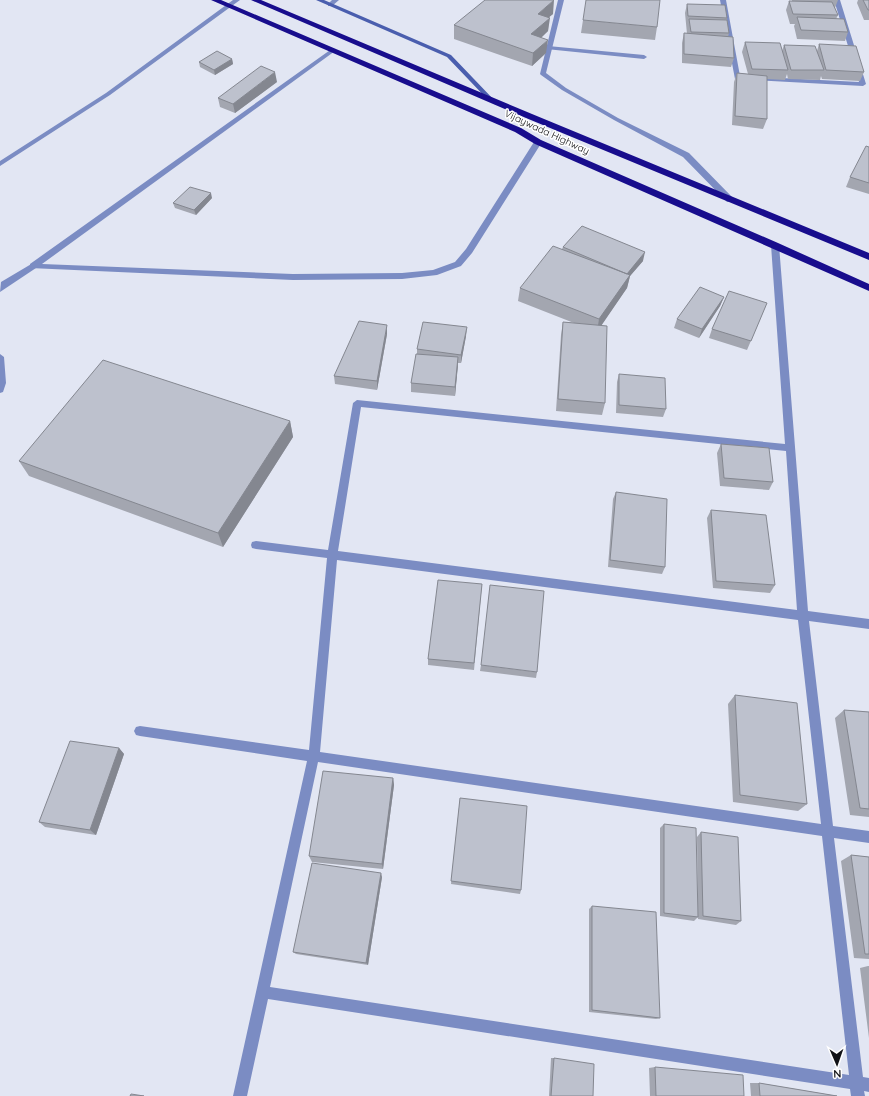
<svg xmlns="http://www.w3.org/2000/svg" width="869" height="1096" font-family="Quicksand,sans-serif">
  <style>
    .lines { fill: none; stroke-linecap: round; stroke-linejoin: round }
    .lane { fill: #7b8cc3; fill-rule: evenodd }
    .street { fill: #7b8cc3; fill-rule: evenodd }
    .secondary { fill: #4a5eae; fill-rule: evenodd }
    .highway { fill: #180d8d; fill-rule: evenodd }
    .wall { fill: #a3a6b0 }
    .shaded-wall { fill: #848790 }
    .building { fill: #bdc1cd; stroke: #848790 }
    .labels { text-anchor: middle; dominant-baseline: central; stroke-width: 3; stroke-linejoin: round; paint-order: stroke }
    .far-street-label { font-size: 10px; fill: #121317; stroke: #fff }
  </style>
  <rect width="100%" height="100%" fill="#e2e6f3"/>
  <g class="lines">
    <path class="lane" d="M548 46 644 55 647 57 644 59 546 49V47Z
      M33 263 36 264V268L0 292 1 282Z
      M0 354 4 357 6 383 3 392 0 393Z"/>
    <path class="street" d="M233 0H240L110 95 0 166V161L106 93Z
      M332 0H339L332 6H328V4Z
      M558 0H564L546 73 566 88 618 118 689 153 733 198V202H727L683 157 614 120 562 90 541 75 540 74Z
      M720 0H726L740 76 859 82 834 0H840L866 84 863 86 735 79Z
      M333 48 336 50 335 51 42 264 293 274 402 273 433 270 455 262 466 249 534 142 538 140H541L542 142 472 253 461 266 437 275 402 279 293 280 30 268V264Z
      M775 242 779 245 808 611 869 619V629L809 621 833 826 869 831V843L834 838 863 1077 869 1078V1092L864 1091 865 1096H851L850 1089 268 999 247 1096H233L307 761 140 736 136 735 134 731 136 727 140 726 309 750 327 558 256 549 252 548 251 545 252 542 256 541 328 550 353 403 357 400 785 444 771 245ZM361 407 786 451 797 610 338 551ZM337 560 798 620 821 824 320 752ZM318 762 822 836 849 1075 270 987Z"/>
    <path class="secondary" d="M316 0H324L451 55 495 101 490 102 447 57Z"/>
    <path class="highway" d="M211 0H221L521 128 541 140 778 243 869 284V291L535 144 515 132Z
      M251 0H261L532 114 869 253V260L526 118Z"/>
  </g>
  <path class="wall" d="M792 0H838L835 8 838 15 836 19 848 32 845 41 797 39 794 26 795 24H790L786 10 789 1H792Z
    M858 0H869V20H864L857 3Z
    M687 4 727 18V20L729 33 728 37 734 58 731 67 682 63V43L684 33 687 34 685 13Z
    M553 14 549 17 548 31 541 38 546 53 532 66 454 39V25Z
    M583 20 657 27 655 40 581 33Z
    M745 42 782 51 784 45 817 51 819 44 864 72 860 81 822 79 821 76 820 80 788 79 787 74 785 80 767 79V119L763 129 732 125 734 82 737 73 748 74 742 52Z
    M232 59 233 64 215 75 200 67 199 62Z
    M277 82 235 113 220 107 218 98Z
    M869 147V194L846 187 850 177Z
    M212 198 196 215 175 208 173 203Z
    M563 247 643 261 630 276 627 288 601 325 605 403 602 415 556 411 561 335 563 322 574 323 518 301 520 288 562 249Z
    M724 297 720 306 699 338 674 328 677 319Z
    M767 303 747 350 709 338 712 329Z
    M387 334 377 390 335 384 334 376Z
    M466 336 461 363H458L455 396 411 392V383L417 354V349Z
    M619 374 666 409 663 417 616 413 617 382Z
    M290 421 293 437 223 547 29 476 19 461Z
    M721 444 773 482 769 490 720 486 717 453Z
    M616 492 665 567 662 574 608 567 613 499Z
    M711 510 775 585 770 593 713 588 707 518Z
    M482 584 474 670 428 665V659Z
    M481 665 537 672 536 678 480 671Z
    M735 695 807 804 798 811 733 802 728 704Z
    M844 710 869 712V817L850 815 835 718Z
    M119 748 124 754 96 835 45 827 39 822Z
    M393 778 394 785 383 869 312 862 309 856Z
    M460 798 521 890 520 894 451 884Z
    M664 824 698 917 694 921 660 916V828Z
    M701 832 741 921 736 925 698 919 697 837Z
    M851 855 869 857V959L854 958 841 861Z
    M382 877 368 965 296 954 293 952Z
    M592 906 660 1018 656 1019 589 1012V909Z
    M868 966H869V1038L860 968Z
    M551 1058H554L593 1096H549Z
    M655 1067 744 1096H650L649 1068Z
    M750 1083H759L837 1096H751Z"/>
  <path class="shaded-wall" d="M554 0 553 14 537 27 538 14Z
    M550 18 548 31 530 48 531 34Z
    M548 40 546 53 532 66 533 53Z
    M232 59 233 64 215 75 214 70Z
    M275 72 277 82 235 113 233 104Z
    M211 193 212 198 196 215 194 210Z
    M645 252 643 261 630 276 627 288 597 332 599 319 626 274Z
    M724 297 720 306 699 338 702 329Z
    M387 325V334L377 390V381Z
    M467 327 466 336 461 363V355Z
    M458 357V365L455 396V387Z
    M290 421 293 437 223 547 218 533Z
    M119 748 124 754 96 835 90 830Z
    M393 778 394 785 383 869 382 864Z
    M381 873 382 877 368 965 366 963Z"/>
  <path class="building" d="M485 0H554L538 14 550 18 531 34 548 40 533 53 454 25Z
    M586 0H660L657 27 583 20Z
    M863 0H869V10H868Z
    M789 1 832 2 838 15 793 14Z
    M687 4 725 5 727 18 688 16Z
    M797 17 844 19 848 32 801 30Z
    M689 19 727 20 729 33 691 32Z
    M684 33 733 37 734 58 684 54Z
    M745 42 780 43 788 70 752 69Z
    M819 44 856 46 864 72 826 70Z
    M784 45 815 46 824 70H791Z
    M217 51 232 59 214 70 199 62Z
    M261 66 275 72 233 104 218 98Z
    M737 73 767 76V119L735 116Z
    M866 146 869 147V183L850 177Z
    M190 187 211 193 194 210 173 203Z
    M582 226 645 252 627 274 563 247Z
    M553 246 630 275 599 319 520 288Z
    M700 287 724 297 702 329 677 319Z
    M729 291 767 303 751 341 712 329Z
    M359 321 387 325 377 381 334 376Z
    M423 322 467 327 461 355 417 349Z
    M563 322 607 326 605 403 558 399Z
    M416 354 458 357 455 387 411 383Z
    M103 360 290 421 218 533 19 461Z
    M619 374 665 378 666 409 619 405Z
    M721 444 769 448 773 482 724 478Z
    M616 492 667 499 665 567 610 560Z
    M711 510 766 515 775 585 716 581Z
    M438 580 482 584 474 663 428 659Z
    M490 585 544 591 537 672 481 665Z
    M735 695 797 703 807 804 740 795Z
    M844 710 869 712V809L860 808Z
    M70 741 119 748 90 830 39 822Z
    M323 771 393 778 382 864 309 856Z
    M460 798 527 806 521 890 451 881Z
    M664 824 696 828 698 917 664 913Z
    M701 832 738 837 741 921 703 916Z
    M851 855 869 857V954H865Z
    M312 863 381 873 366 963 293 952Z
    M592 906 656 912 660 1018 592 1010Z
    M554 1058 594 1064 593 1096H551Z
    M655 1067 743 1075 744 1096H656Z
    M759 1083 837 1096H760Z
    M131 1094 144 1096H130Z"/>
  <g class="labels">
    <g class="far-street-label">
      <text transform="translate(547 132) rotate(25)">Vijaywada Highway</text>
    </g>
  </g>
  <g transform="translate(837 1064) rotate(178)" stroke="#ffffff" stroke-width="3" paint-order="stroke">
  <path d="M0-3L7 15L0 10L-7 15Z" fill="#121317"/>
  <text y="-6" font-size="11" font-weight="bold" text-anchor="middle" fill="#121317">N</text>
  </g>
</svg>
